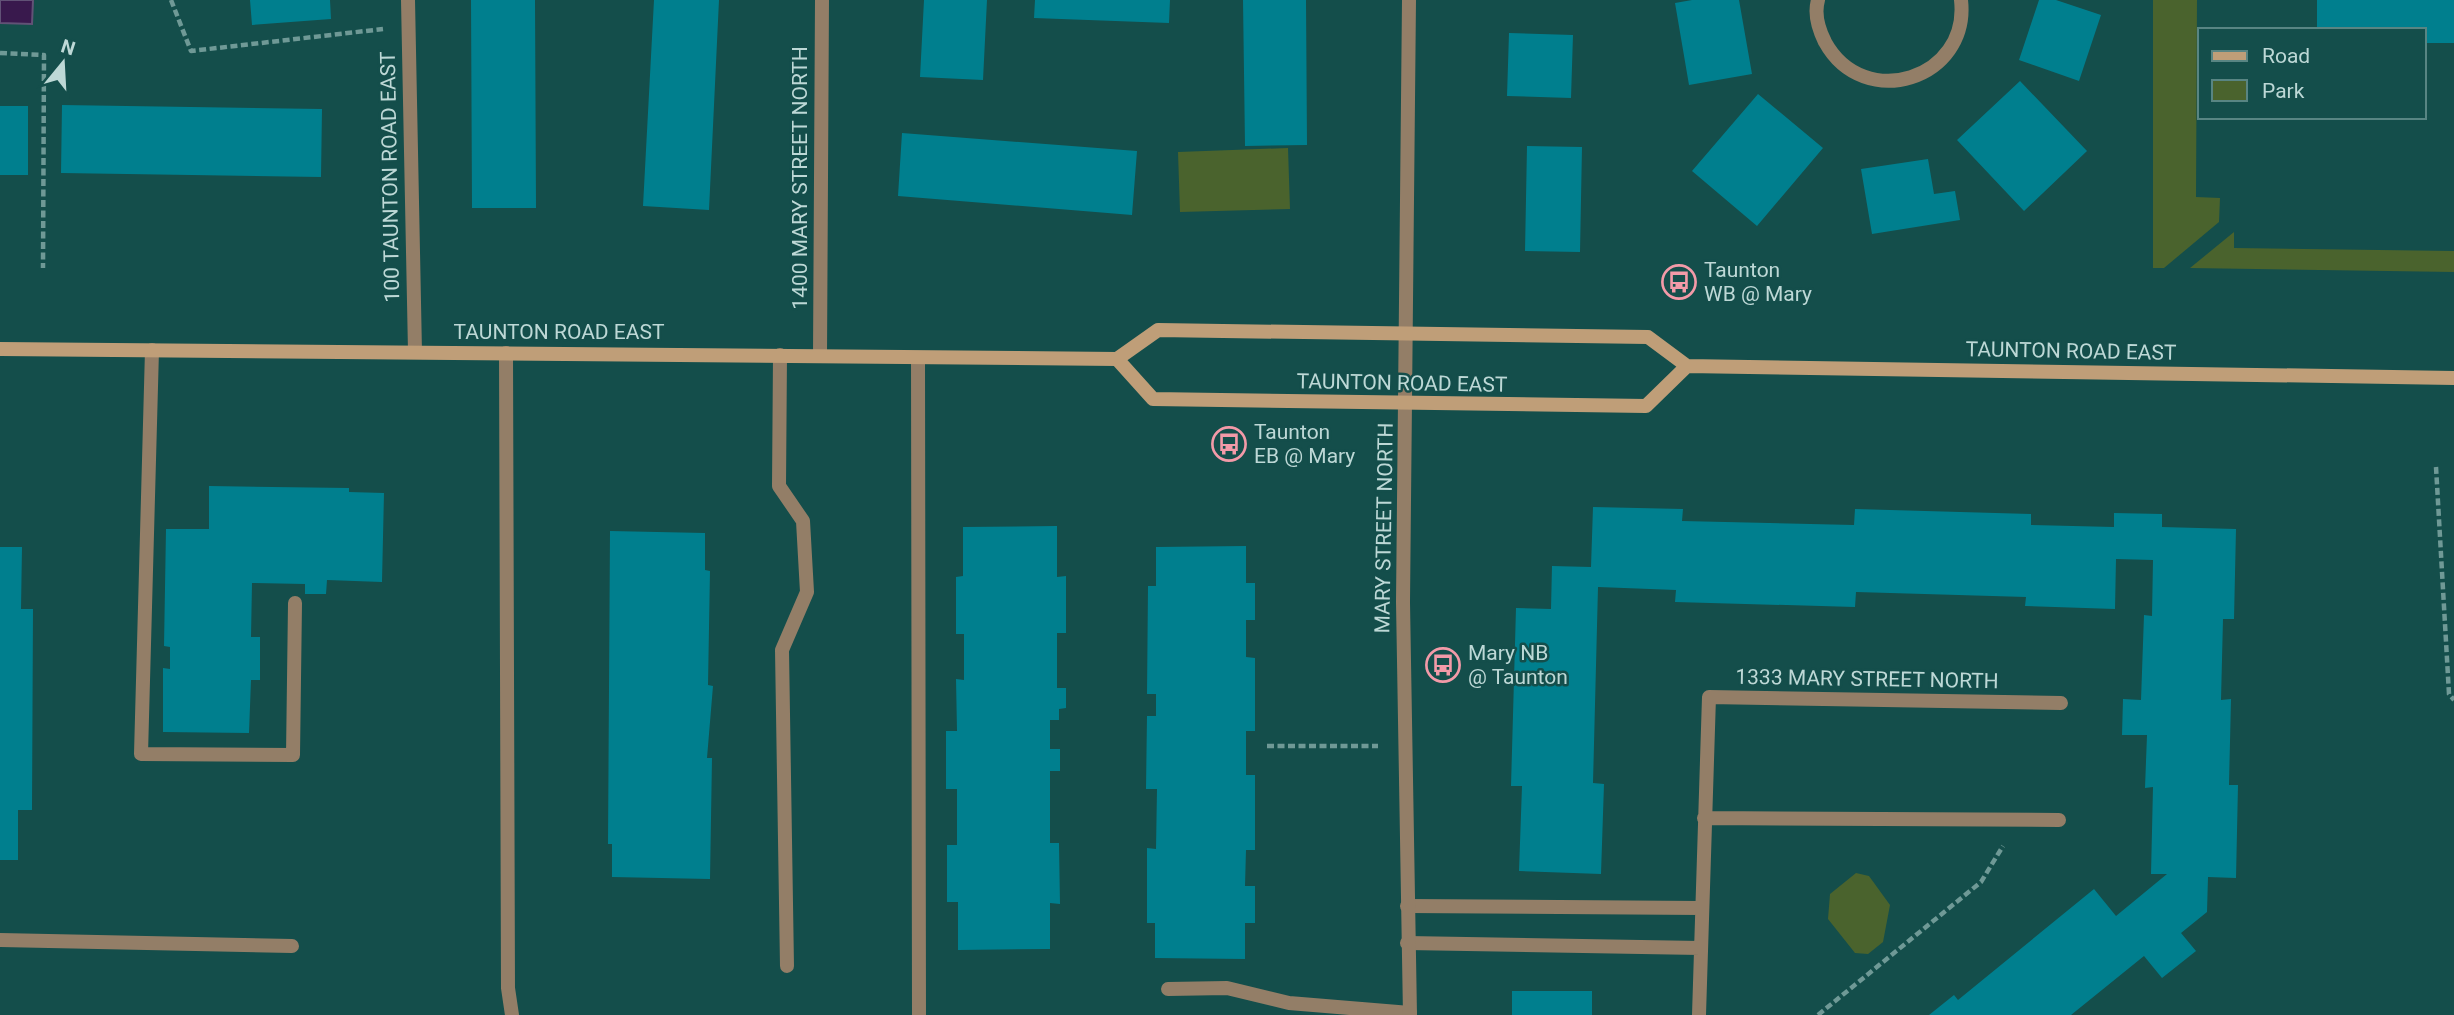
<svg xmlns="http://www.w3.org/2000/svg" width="2454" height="1015" font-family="Roboto,sans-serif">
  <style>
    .green { fill: #4a632d }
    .water { fill: #39194d; stroke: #615276; stroke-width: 2 }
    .building { fill: #007f8e }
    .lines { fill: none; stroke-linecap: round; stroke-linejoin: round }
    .path { stroke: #6f9996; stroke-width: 4.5; stroke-dasharray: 7 3.5; stroke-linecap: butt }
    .service { stroke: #937e67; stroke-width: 14 }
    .minor { stroke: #937e67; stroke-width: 14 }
    .secondary { stroke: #bf9e78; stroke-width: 14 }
    .labels { text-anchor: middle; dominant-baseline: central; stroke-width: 5; stroke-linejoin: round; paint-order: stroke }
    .street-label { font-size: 21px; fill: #bdd8d6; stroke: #144e4b }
    .poi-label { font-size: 21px; fill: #bdd8d6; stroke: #144e4b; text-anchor: start }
  </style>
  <rect width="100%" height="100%" fill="#144e4b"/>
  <path class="green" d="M2153 0H2197L2196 197 2220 198 2219 222 2164 268H2153Z
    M1288 148 1290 209 1180 212 1178 152Z
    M2234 232V248L2454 251V272L2190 268Z
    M1856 873 1869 876 1890 905 1883 942 1868 954 1855 953 1828 919 1830 894Z"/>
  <path class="water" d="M0 0H33L32 24 0 23Z"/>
  <path class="building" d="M250 0H330L331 19 252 25Z
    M471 0H535L536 208H472Z
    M654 0H719L709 210 643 206Z
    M924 0H987L983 80 920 77Z
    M1035 0H1170L1169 23 1034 18Z
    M1243 0H1306L1307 145 1245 146Z
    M1692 0H1739L1752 74 1689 85 1675 3Z
    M2039 0H2056L2101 15 2079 81 2019 60Z
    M2317 0H2454V43H2424V30H2317Z
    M1509 33 1573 35 1571 98 1507 96Z
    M2020 81 2087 151 2024 211 1957 140Z
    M1758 94 1823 148 1757 226 1692 171Z
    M62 105 322 109 321 177 61 173Z
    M0 106H28V175H0Z
    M902 133 1137 151 1132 215 898 196Z
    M1527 146 1582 147 1580 252 1525 251Z
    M1928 159 1934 194 1955 191 1960 220 1872 234 1861 169Z
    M209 486 349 488V492L384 493 382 582 327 580 326 594H305V584L252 583 251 637H260V680H251L249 733 163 732V668L170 669V647L164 646 166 529H209Z
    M1593 507 1683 509 1682 521 1854 525 1855 509 2031 514V525L2114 527V513L2162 514V527L2236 529 2234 619H2223L2221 700 2231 699 2229 785H2238L2236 878 2208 877 2207 912 2181 933 2196 951 2162 978 2144 956 2071 1015H1929L1954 995 1958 1000 2094 889 2116 916 2167 874H2151L2153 787 2145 788 2147 735H2122L2123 699 2141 700 2144 615 2152 616 2153 560 2116 559 2115 609 2025 606 2026 597 1856 592 1855 607 1675 602 1676 590 1598 587 1593 783 1604 784 1601 874 1519 871 1522 786H1511L1516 608 1551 609 1552 566 1591 567Z
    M1057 526V577L1066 576V633H1057V688H1066V708L1059 709V720H1050V749H1060V771H1050V843H1059L1060 904 1050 903V949L958 950V902H947V845H957V789H946V731H957L956 679 964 680V634H956V577L963 576V527Z
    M610 531 705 533V570L710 571 708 685 713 686 707 758H712L710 879 612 877V844H608Z
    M1246 546V583H1255V620H1246V657L1255 658V731H1246V775H1255V850H1246L1245 886H1255V923H1245V959L1155 958V923H1147V848L1156 849 1157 789H1146L1147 716H1156V694H1147L1148 586H1156V547Z
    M0 547H22L21 609H33L32 810H18V860H0Z
    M1512 991H1592V1015H1512Z"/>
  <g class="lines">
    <path class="path" d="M171 0 191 51 383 29
      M0 53 44 55 43 268
      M2436 467 2449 694 2454 700
      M1267 746H1378
      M1818 1015 1981 882 2003 846"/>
    <path class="service" d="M408 0 415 352
      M152 350 141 754 293 755 295 603
      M506 353 508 988 512 1015
      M780 355 779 486 803 521 807 592 782 650 787 966
      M820 356 822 0
      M918 358 919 1015
      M1704 818 2059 820
      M1407 906 1701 908
      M0 940 292 946
      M1407 943 1700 948
      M1168 989 1227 988 1289 1003 1410 1013
      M1699 1015 1709 697 2061 703"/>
    <path class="minor" d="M1409 0 1403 602 1410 1015
      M1818 0C1814 14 1819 30 1825 42 1864 113 1970 79 1961 0"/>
    <path class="secondary" d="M0 349 1117 359 1158 330 1648 337 1687 366 2454 378
      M1117 359 1153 399 1646 406 1687 366"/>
  </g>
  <defs>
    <g id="bus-ring" transform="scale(1.75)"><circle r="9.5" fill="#144e4b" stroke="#f39aa8" stroke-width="1.5"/><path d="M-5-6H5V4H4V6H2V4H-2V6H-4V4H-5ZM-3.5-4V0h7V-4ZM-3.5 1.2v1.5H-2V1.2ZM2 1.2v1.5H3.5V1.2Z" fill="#f39aa8"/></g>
  </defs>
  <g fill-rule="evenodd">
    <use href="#bus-ring" x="1679" y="282"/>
    <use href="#bus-ring" x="1229" y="444"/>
    <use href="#bus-ring" x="1443" y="665"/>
  </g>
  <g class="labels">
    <g class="street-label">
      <text transform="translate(390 177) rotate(-91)">100 TAUNTON ROAD EAST</text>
      <text transform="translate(800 178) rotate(-90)">1400 MARY STREET NORTH</text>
      <text x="559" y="332">TAUNTON ROAD EAST</text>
      <text transform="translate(2071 351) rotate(1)">TAUNTON ROAD EAST</text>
      <text transform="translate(1402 383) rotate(1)">TAUNTON ROAD EAST</text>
      <text transform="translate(1384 528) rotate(-89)">MARY STREET NORTH</text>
      <text transform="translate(1867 679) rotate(1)">1333 MARY STREET NORTH</text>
    </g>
    <g class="poi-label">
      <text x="1704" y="270">Taunton<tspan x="1704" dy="24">WB @ Mary</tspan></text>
      <text x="1254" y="432">Taunton<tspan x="1254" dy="24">EB @ Mary</tspan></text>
      <text x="1468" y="653">Mary NB<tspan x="1468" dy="24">@ Taunton</tspan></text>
    </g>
  </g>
  <rect x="2198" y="28" width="228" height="91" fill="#144e4b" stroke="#588583" stroke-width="2"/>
  <rect x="2212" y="51" width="35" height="10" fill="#bf9e78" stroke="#588583" stroke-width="2"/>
  <text x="2262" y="63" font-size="21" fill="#bdd8d6">Road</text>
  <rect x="2212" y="80" width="35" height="21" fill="#4a632d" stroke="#588583" stroke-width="2"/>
  <text x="2262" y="98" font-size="21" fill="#bdd8d6">Park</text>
  <g transform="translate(63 63) rotate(18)" stroke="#144e4b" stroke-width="5" paint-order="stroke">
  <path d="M0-5L12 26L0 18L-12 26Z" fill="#bdd8d6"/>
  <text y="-10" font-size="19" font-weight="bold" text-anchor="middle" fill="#bdd8d6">N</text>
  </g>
</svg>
